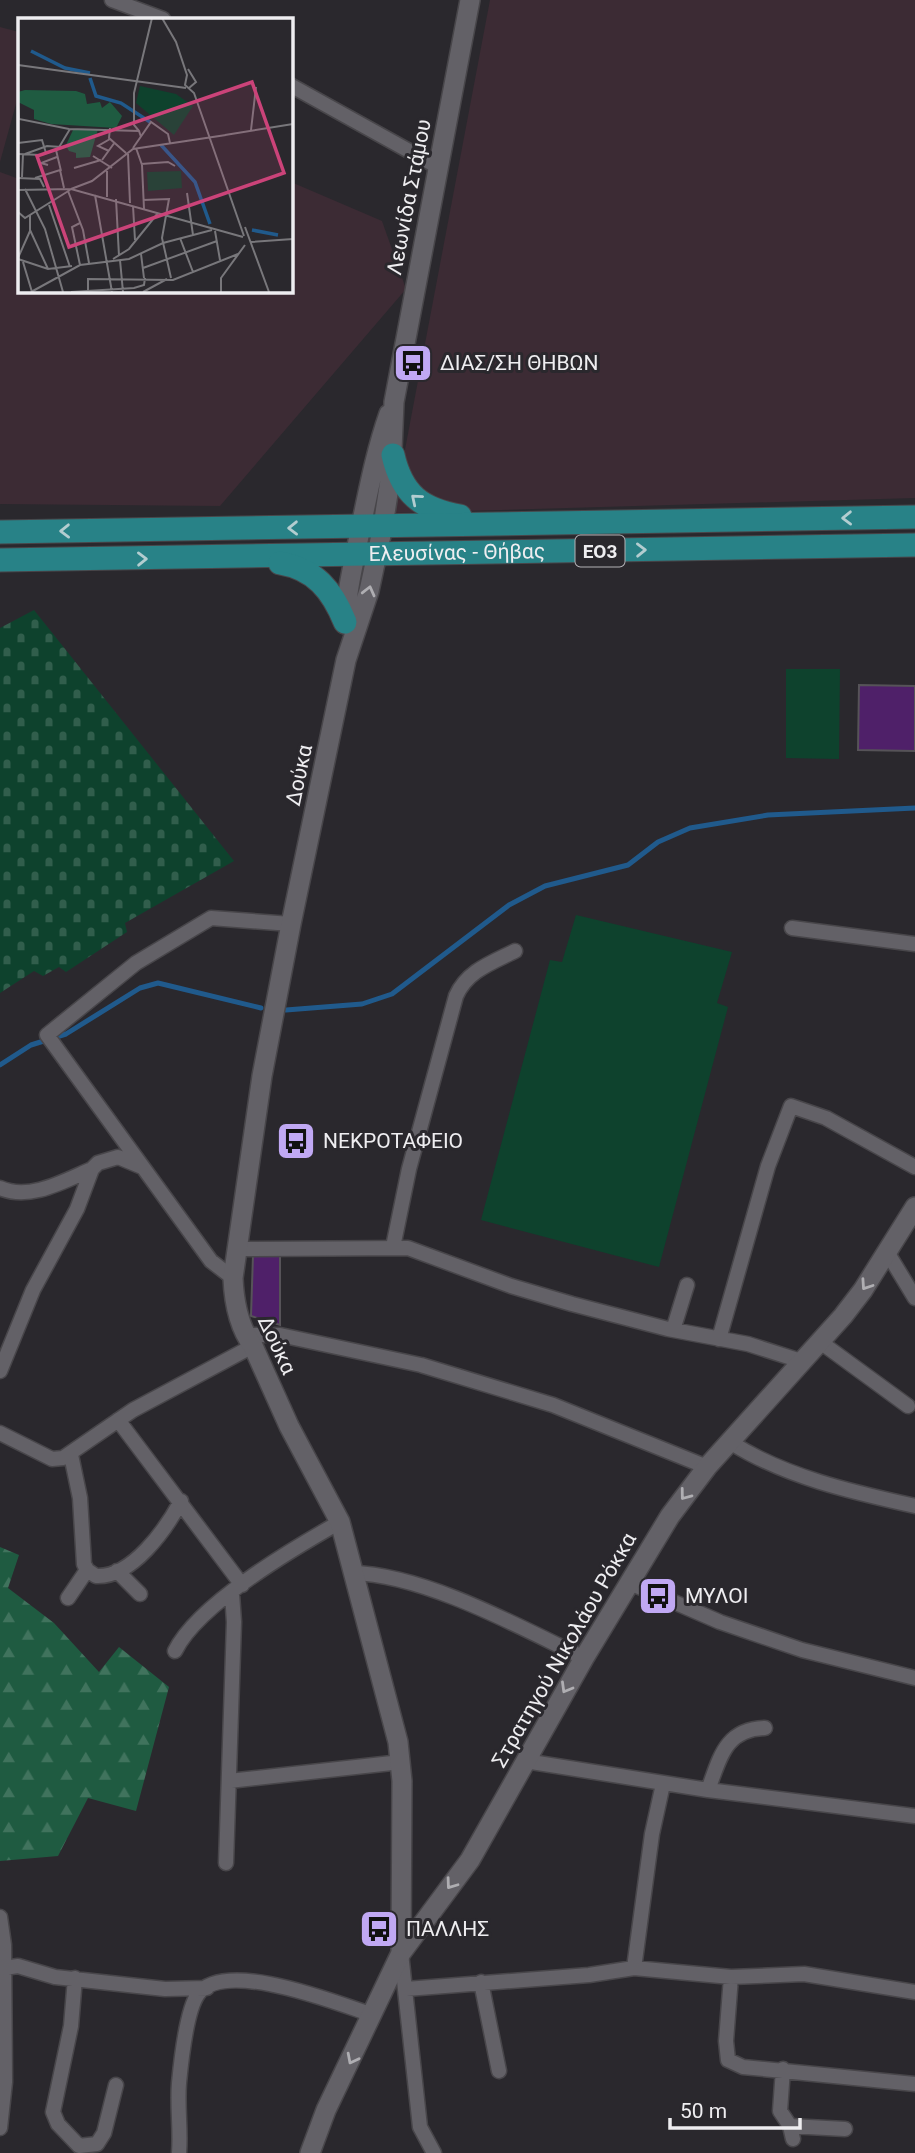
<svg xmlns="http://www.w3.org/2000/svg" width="915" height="2153" font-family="Roboto,sans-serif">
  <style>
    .industrial { fill: #3c2b34 }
    .forest { fill: url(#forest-firs) }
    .cemetery { fill: url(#cemetery-stones) }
    .garden { fill: #0e422d }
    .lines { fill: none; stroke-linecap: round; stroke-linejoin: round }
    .stream { stroke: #205a8c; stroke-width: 5 }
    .building { fill: #4f2069; stroke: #565358; stroke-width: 2 }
    .street-casing { stroke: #48464a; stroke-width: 17 }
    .secondary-casing { stroke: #48464a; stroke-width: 22 }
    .primary-casing { stroke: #48464a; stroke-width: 25 }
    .street { stroke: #636167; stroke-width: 14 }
    .secondary { stroke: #636167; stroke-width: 19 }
    .primary { stroke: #288287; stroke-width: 23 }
    .oneway { stroke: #b3cdd0 }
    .oneway2 { stroke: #afaeb2 }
    .labels { text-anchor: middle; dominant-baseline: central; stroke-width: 6; stroke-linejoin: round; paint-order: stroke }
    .shield { fill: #2a282d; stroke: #b3b2b6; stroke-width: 2 }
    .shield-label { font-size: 19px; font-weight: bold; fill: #eeedf0 }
    .street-label { font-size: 21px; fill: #eeedf0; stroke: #2a282d }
    .poi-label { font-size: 21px; fill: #eeedf0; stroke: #2a282d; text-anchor: start }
    .inset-river { fill: none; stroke: #205a8c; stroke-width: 3.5 }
    .inset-road { fill: none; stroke: #78777b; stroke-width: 2 }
    .view { fill: #cb4379; fill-opacity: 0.15; stroke: #cb4379; stroke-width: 3.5 }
    .inset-edge { fill: none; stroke: #eeedf0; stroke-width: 3.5 }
  </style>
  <defs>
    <pattern id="forest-firs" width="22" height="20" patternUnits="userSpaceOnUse" patternTransform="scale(1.75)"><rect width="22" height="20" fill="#1f5b41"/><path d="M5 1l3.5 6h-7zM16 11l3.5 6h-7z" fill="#40735d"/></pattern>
    <pattern id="cemetery-stones" width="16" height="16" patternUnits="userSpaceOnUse" patternTransform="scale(1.75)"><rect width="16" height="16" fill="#0e422d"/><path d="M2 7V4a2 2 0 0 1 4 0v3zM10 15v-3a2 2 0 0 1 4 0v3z" fill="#315e4c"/></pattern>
  </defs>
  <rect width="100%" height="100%" fill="#2a282d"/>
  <path class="industrial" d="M490 0H915V498L393 513Z
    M0 27 19 32V93L0 162Z
    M0 172 19 179V290H290L291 182 382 221 406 289 220 506 0 504Z"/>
  <path class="forest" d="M0 1547 19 1555 8 1588 54 1623 99 1672 119 1647 169 1687 136 1811 88 1798 58 1856 0 1861Z"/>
  <path class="cemetery" d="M34 610 234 861 125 923 127 932 66 972 59 967 43 976 34 971 0 993V628Z"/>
  <path class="garden" d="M786 669H840L839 759 786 758Z
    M576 915 732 952 717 1003 728 1007 659 1267 481 1220 550 960 562 962Z"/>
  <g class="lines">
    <path class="stream" d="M286 1010 362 1004 392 994 509 905 545 886 628 865 658 842 690 828 768 815 915 808
      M0 1065 31 1045 66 1034 140 988 158 983 261 1008"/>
  </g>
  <path class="building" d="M859 685 915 686V751L858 750Z
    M253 1255H280V1325L251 1316Z"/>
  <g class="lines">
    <g class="street-casing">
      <path id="street" d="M112 0 163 19
        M290 85 438 167
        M792 928 915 944
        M0 1188C30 1201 64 1181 92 1169
        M393 1247 409 1169 456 996C467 971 491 963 515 951
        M236 1249 408 1248 511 1286 572 1304 668 1329 748 1344 801 1361
        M887 1252 915 1298
        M233 1278 211 1261 47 1035 136 963 211 918 291 924
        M673 1330 687 1285
        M245 1335H280L421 1365 553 1405 707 1467
        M719 1339 768 1166 791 1106 826 1118 915 1167
        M819 1341 908 1406
        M0 1371 33 1290 77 1209 92 1169 98 1163 118 1157 142 1167
        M118 1420 242 1585
        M0 1433 52 1459 63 1458 133 1410 253 1346
        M730 1442C785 1477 852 1492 915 1506
        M71 1455 80 1498 84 1564 87 1570 96 1576C132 1578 166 1529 181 1501
        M117 1571 140 1594
        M352 1573C423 1574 520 1627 584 1658
        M630 1583 720 1622 802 1650 915 1678
        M68 1598 87 1570
        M175 1651C198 1604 294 1548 340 1522
        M525 1761 708 1790 915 1816
        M229 1781 401 1762
        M708 1790C720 1758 725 1729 765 1728
        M226 1863 234 1622 232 1594
        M0 1917 4 1945 5 2082 0 2128
        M401 1953 420 2127 434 2153
        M4 1968 18 1966 55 1977 165 1989 207 1988
        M634 1968 652 1834 663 1784
        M731 1977 726 2041 728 2060 743 2067 915 2084
        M75 1978 71 2026 53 2112 58 2124 79 2146 97 2144 104 2133 116 2085
        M481 1982 499 2071
        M406 1989 589 1975 634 1968 731 1977 804 1974 915 1992
        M783 2069 780 2111 790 2126 793 2139
        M790 2126 845 2129
        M179 2153C181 2130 177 2107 179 2083 181 2062 186 2011 198 1994 226 1958 339 2004 373 2015"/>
    </g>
    <g class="secondary-casing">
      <path id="secondary" d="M345 624C346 591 355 558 361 526 369 488 376 451 389 414
        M401 1953 402 1781 398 1742 340 1522 289 1426 253 1346C238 1326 234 1302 233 1278L262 1076 291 924 346 660 369 591 383 526 391 474 394 402 470 0
        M310 2153 326 2110 401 1953 470 1860 584 1658 670 1516 707 1467 843 1316 863 1290 915 1207"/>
    </g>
    <g class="primary-casing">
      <g id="primary">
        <path d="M393 455C402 494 421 509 460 516"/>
        <path d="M0 532 915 517"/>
        <path id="s1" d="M0 560 915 545"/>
        <path d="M280 563C315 569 332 590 345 622"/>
      </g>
    </g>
    <use href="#street" class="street"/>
    <use href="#secondary" class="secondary"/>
    <use href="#primary" class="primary"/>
  </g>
  <defs><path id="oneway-chevron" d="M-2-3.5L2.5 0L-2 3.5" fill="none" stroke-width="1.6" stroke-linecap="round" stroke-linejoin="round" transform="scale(1.75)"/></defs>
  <g class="oneway">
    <use href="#oneway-chevron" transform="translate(416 499) rotate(-140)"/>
    <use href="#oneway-chevron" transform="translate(847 518) rotate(179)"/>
    <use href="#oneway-chevron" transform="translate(293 528) rotate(179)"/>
    <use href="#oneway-chevron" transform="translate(65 531) rotate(179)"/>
    <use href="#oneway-chevron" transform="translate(641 550) rotate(-1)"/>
    <use href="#oneway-chevron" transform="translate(142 559) rotate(-1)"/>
  </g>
  <g class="oneway2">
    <use href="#oneway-chevron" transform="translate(369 591) rotate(-76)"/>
    <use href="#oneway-chevron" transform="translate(866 1285) rotate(124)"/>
    <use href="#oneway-chevron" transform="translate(685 1495) rotate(127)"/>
    <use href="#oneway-chevron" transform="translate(566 1688) rotate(120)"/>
    <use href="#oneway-chevron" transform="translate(451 1884) rotate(126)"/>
    <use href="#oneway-chevron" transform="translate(352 2059) rotate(117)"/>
  </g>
  <defs>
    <g id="bus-square" transform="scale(2.0125)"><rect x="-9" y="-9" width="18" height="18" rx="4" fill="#c0a8f3" stroke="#2a282d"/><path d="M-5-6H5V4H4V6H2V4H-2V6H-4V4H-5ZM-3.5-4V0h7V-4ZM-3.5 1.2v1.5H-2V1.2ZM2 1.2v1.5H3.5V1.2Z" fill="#111"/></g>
  </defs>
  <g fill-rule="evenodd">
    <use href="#bus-square" x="413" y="363"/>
    <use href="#bus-square" x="296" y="1141"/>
    <use href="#bus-square" x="658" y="1596"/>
    <use href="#bus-square" x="379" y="1929"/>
  </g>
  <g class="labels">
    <rect class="shield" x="575.5" y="535.5" width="49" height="31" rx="5"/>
    <g class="shield-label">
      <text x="600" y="551">ΕΟ3</text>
    </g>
    <g class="street-label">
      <text transform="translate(409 197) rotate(-79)">Λεωνίδα Στάμου</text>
      <text stroke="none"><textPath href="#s1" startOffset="457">Ελευσίνας - Θήβας</textPath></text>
      <text transform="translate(299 775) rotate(-78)">Δούκα</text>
      <text transform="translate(277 1345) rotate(65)">Δούκα</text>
      <text transform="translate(564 1650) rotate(-60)">Στρατηγού Νικολάου Ρόκκα</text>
    </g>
    <g class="poi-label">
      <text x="440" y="363">ΔΙΑΣ/ΣΗ ΘΗΒΩΝ</text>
      <text x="323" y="1141">ΝΕΚΡΟΤΑΦΕΙΟ</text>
      <text x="685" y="1596">ΜΥΛΟΙ</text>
      <text x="406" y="1929">ΠΑΛΛΗΣ</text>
    </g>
  </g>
  <g transform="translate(18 18)">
    <rect width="275" height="275" fill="#2a282d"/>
    <path d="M7 72 58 73 67 76 69 86 82 84 84 90 92 84 104 98 98 110 33 106 16 101V92L0 84V74ZM80 111 72 139 58 140V135L51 133 48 127 55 112Z" fill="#1f5b41"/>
    <path d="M122 68 158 76 175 88 156 117 118 85Z" fill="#0e422d"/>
    <path d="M163 153 164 170 130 173 129 154Z" fill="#0e422d"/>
    <path class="inset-river" d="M13 33 47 50 72 55M72 60 78 78 103 85 132 104M143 127 177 164 192 206M234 212 260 217"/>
    <path class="inset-road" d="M144 0 158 24 169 57 167 67 176 75 226 218M0 47 168 70M170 51 178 64 171 70M0 86 1 101 51 111 121 113 123 119M92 110 91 120 108 135M233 112 238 69M121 113 116 107V75L134 0M207 117 275 106M0 125 24 122 28 135M115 130 133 104 150 116 152 125M118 130 124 147 126 191M38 132 43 153M91 133 80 128 92 121M0 136 23 137 40 131 52 111M7 136 29 128 43 129M110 136 112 185M75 138 94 150M84 142 97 124M123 146 150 144 157 148M30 147 23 145 39 139M56 150 83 142M4 159 5 136M0 160 22 161 26 169M17 160 42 152 46 170M7 171 27 211 45 274M53 171 74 163 115 131 208 117M0 172 53 171 225 219M50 173 65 212 71 245M169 175 175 217M77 177 94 274M89 179V153M98 181 101 238M125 182 151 181 144 220 153 260M31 187 52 249M115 188 117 222M0 194 7 200 52 172M12 197V212L30 251M227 209 251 274M197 213 202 242M162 220 175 254M233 224 275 221M123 236 126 260M0 240 12 213M0 241 30 251 54 248M95 241 111 231 140 195M102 242 105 274M5 244 14 274M62 247 54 209 62 205M125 250 199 223M13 274 62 247 111 241 145 225 194 212M53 274 116 270 126 267 127 260M70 274V261L155 262 220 236M125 274 149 261M203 274V260L227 227"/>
    <path class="view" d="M234 64 266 155 51 229 19 138Z"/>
    <rect width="275" height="275" class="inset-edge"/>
  </g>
  <path d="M670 2118v10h130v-10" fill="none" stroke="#eeedf0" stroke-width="3.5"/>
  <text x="680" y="2118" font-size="21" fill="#eeedf0" stroke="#2a282d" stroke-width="5" paint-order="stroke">50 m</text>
</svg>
